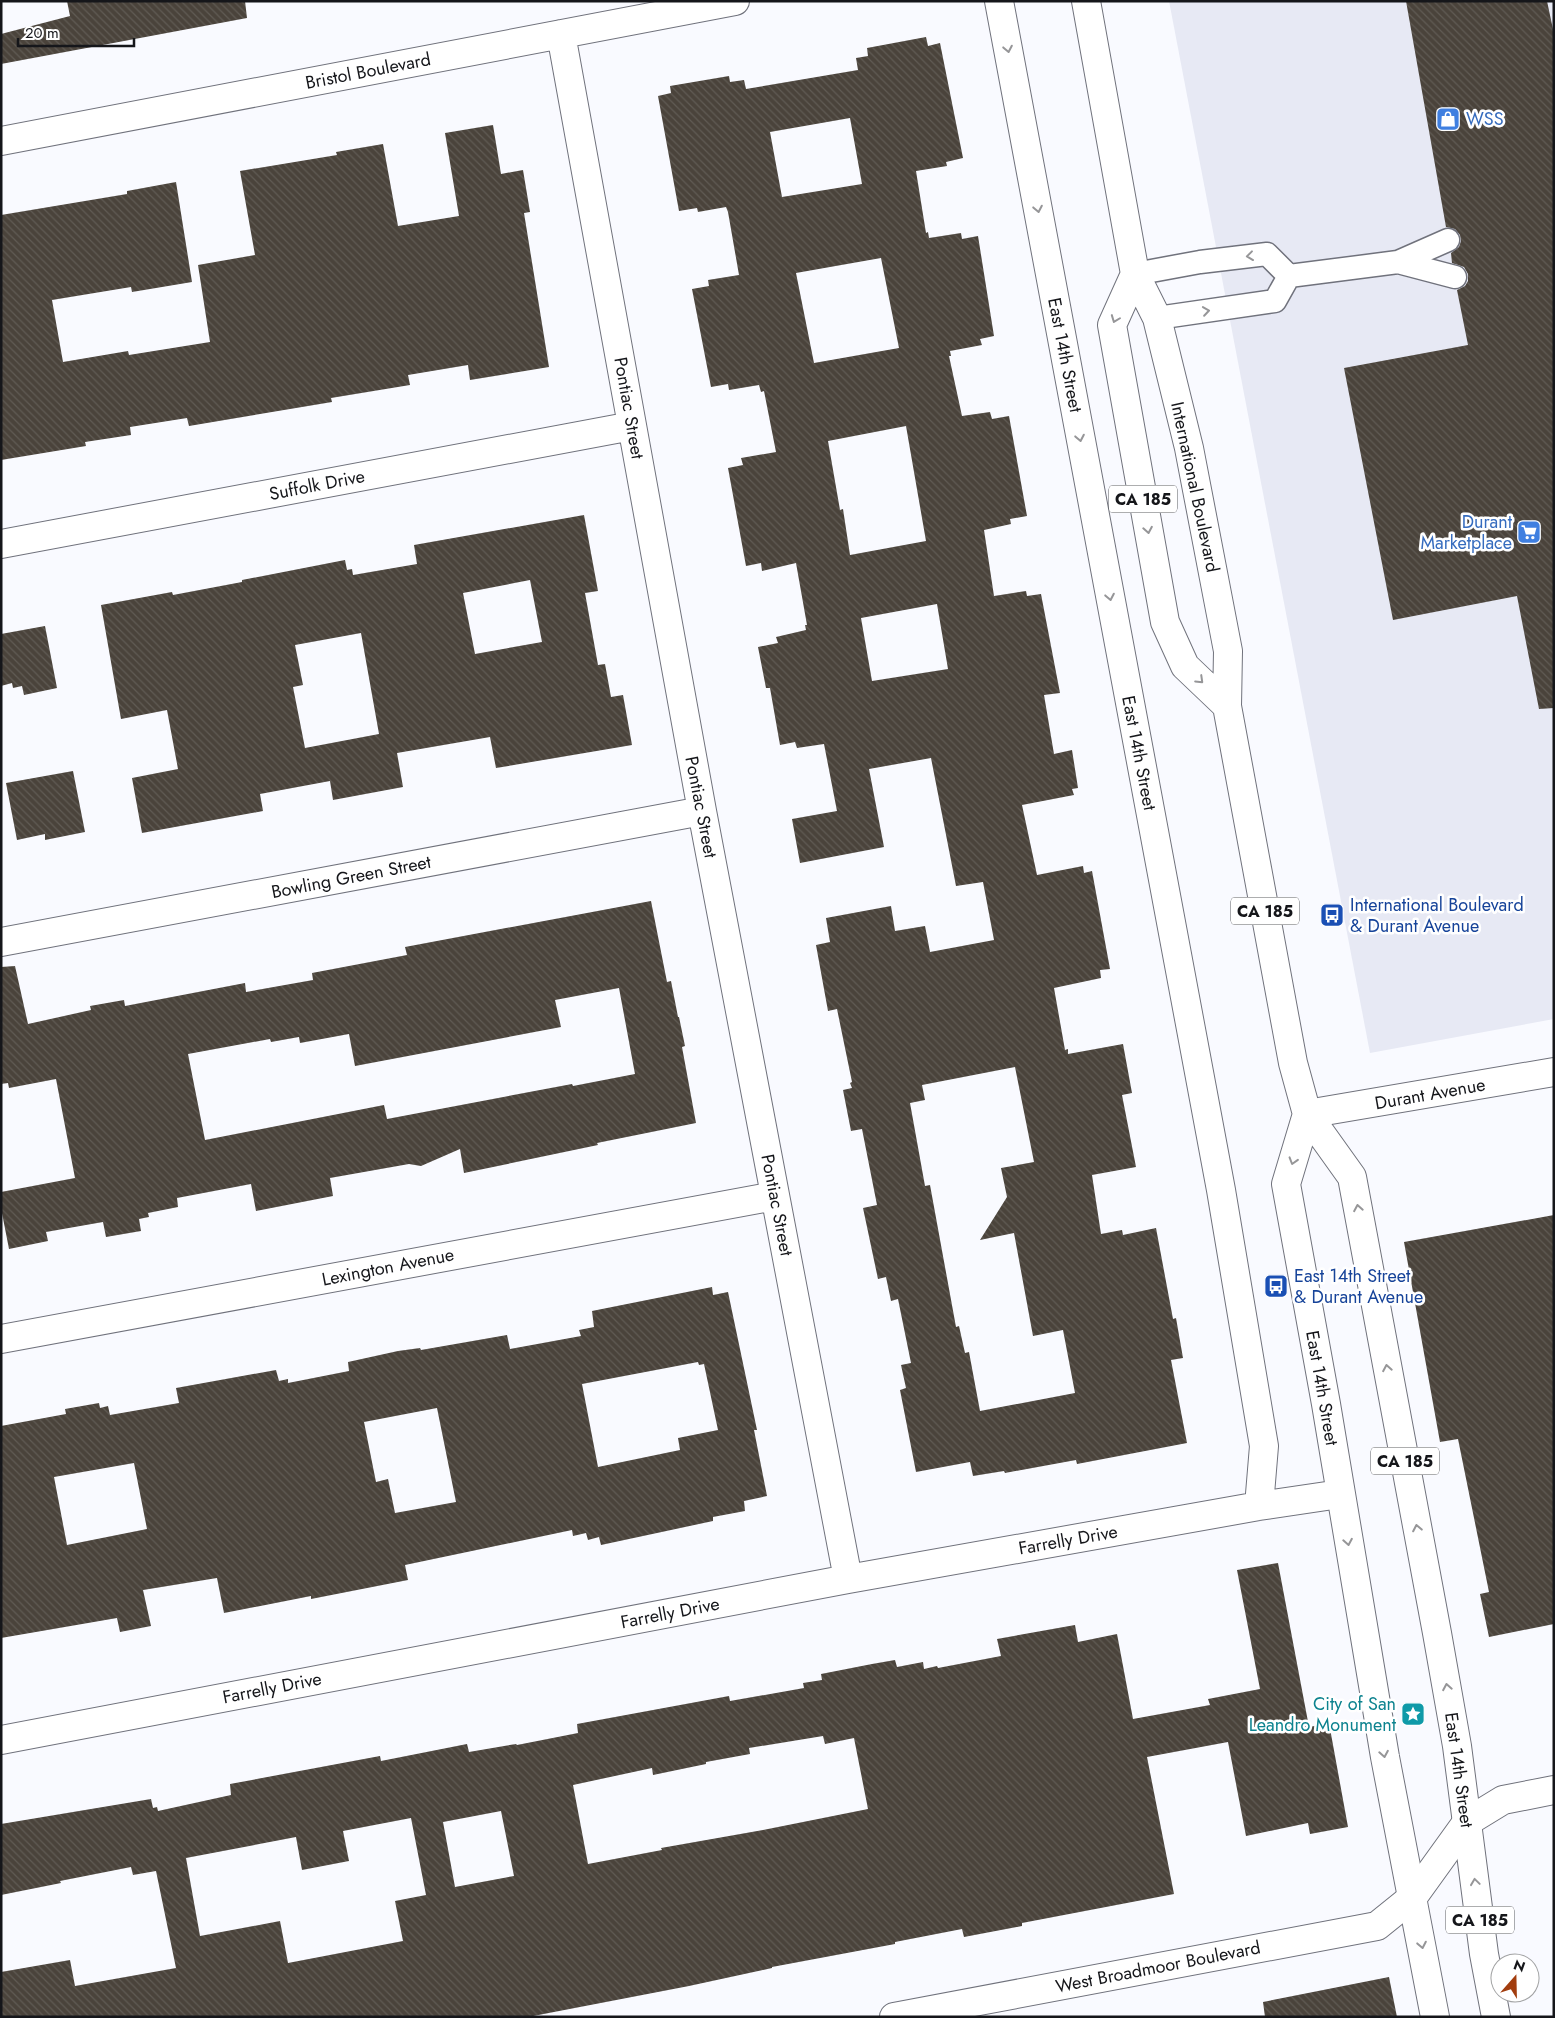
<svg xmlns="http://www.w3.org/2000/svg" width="1555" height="2018" font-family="Jost,sans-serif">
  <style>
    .built { fill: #e7e9f4 }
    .building { fill: url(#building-back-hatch); fill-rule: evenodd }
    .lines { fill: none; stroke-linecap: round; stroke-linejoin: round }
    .lane-casing { stroke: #70727c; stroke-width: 25 }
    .street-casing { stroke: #70727c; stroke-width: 30 }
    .primary-casing { stroke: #70727c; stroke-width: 30 }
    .lane { stroke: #fff; stroke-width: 22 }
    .street { stroke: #fff; stroke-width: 28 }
    .primary { stroke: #fff; stroke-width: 28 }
    .oneway { stroke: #969698 }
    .labels { text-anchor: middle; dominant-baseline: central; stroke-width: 5; stroke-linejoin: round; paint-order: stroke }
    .shield { fill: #fff; stroke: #5b5c5f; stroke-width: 1 }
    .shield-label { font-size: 16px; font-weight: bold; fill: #15161a }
    .street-label { font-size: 18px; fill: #15161a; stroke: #fff }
    .shop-label { font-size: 18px; fill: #366cbe; stroke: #fff; text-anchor: start }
    .transit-label { font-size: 18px; fill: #164399; stroke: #fff; text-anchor: start }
    .culture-label { font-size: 18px; fill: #0d838f; stroke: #fff; text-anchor: end }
  </style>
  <defs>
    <pattern id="building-back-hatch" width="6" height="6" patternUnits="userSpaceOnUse" patternTransform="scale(1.25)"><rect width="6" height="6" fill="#4a433b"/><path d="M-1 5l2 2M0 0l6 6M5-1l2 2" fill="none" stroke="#605b54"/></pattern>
  </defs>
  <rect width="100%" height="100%" fill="#f9faff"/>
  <path class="built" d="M1169 1H1554V1019L1370 1053Z"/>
  <path class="building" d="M67 1H245L247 18 1 64V34L70 16Z
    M1406 1H1547L1554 34V708L1539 709 1517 596 1393 620 1344 368 1468 345 1457 290 1465 286 1468 281V274L1464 267 1452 263 1451 253 1459 247 1461 241 1460 235 1455 229 1446 227Z
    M926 37 928 46 940 43 963 158 946 162 947 166 916 171 926 233 928 232 929 238 961 233 962 239 978 236 994 336 980 339 982 345 950 351 951 356H949L962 416 990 412 992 419 1009 416 1027 516 1010 519 1011 524 984 530 994 596 1026 591 1027 596 1041 594 1060 693 1044 695 1054 754 1072 750 1078 788 1072 789 1074 795 1022 805 1037 875 1083 866 1084 873 1092 871 1110 969 1100 970 1101 978 1054 988 1065 1050 1068 1049V1054L1123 1044 1132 1093 1122 1095 1136 1167 1092 1175 1101 1234 1122 1230 1123 1235 1156 1228 1173 1319 1176 1318 1183 1358 1171 1360 1187 1443 1077 1464 1076 1460 1005 1473 1004 1471 973 1476 970 1462 916 1472 900 1390 906 1388 901 1365 911 1363 898 1299 891 1301 886 1277 878 1279 863 1208 877 1205 862 1129 851 1131 843 1090 852 1088 850 1083 852 1082 837 1009 828 1011 816 945 830 942 826 918 891 906 895 931 925 926 930 952 994 940 983 882 956 886 931 758 869 769 884 847 800 863 792 819 837 811 824 744 797 748 795 742 780 745 770 688H766L758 647 778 643 776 637 806 630 805 625H807L796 563 762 571 761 563 746 566 728 468 743 465 741 458 776 452 764 391 761 392 759 385 729 390 728 384 711 387 692 289 709 286 708 280 739 275 728 212 726 207 698 212 697 208 679 211 658 96 671 93 670 86 729 76 730 82 744 80 746 89 858 70 856 58 868 56 867 48ZM850 118 862 184 782 197 770 132ZM881 258 899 348 814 363 796 273ZM906 426 926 541 850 555 843 509 840 510 828 441ZM937 604 948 669 872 681 861 618ZM1015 1067 1034 1162 1001 1168 1007 1197 980 1240 1014 1233 1033 1336 1063 1330 1075 1393 980 1411 969 1352 965 1353 959 1326 956 1327 930 1185 925 1186 910 1103 925 1100 922 1085Z
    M493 125 501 174 523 170 530 212 524 213 549 367 470 380 468 365 408 375 410 385 331 398 332 402 189 426 187 418 130 427 131 435 85 442 86 446 1 460V215L127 194V191L176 182 192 282 132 292 131 287 52 300 63 362 128 351 129 355 210 342 198 265 255 255 240 171 337 155 336 152 383 144 398 226 459 216 445 133Z
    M584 515 598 591 585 593 598 665 605 664 611 697 623 695 632 745 496 768 490 737 397 753 403 787 333 800 330 781 260 794 263 811 142 833 132 778 178 769 167 710 121 719 101 605 172 592 173 595 242 582V580L345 560 347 570 352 569 353 575 417 564 414 545ZM530 580 542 642 475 654 463 593ZM361 633 379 734 305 748 293 687 303 685 295 645Z
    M45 626 57 688 24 695 22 686 13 688 12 683 1 686V634Z
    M73 771 85 832 45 840V834L17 840 6 783Z
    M651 901 667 982 671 981 678 1017H679L685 1046 682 1047 696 1123 597 1143 598 1145 464 1173 460 1149 421 1166 409 1164 330 1178 333 1196 256 1211 251 1184 177 1198 178 1207 148 1213 149 1217 139 1219 141 1231 106 1237 103 1222 46 1232 48 1241 9 1249 1 1208V1192L75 1178 56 1079 9 1088 8 1083 1 1084V967L15 966 28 1024 91 1010 90 1006 124 1000 125 1006 245 983 246 992 313 980 312 973 407 955 405 947ZM619 988 635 1074 573 1086 572 1084 387 1119 384 1105 205 1140 188 1054 270 1039 271 1042 299 1037 300 1043 349 1034 355 1066 561 1027 555 1000Z
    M1554 1215V1624L1489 1637 1480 1594 1489 1592 1458 1439 1440 1442 1404 1242Z
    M712 1287 713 1295 728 1292 757 1430H754L767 1496 744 1501 745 1511 713 1517V1521L601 1545 599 1537 588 1540 586 1533 573 1536 572 1530 405 1565 408 1580 311 1599V1596L224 1613 217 1578 143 1590 151 1626 120 1632 117 1618 1 1638V1426L66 1414 65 1409 99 1403 100 1408 108 1406 110 1415 179 1403 176 1388 276 1370 279 1381 288 1379V1383L349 1371 348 1362 398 1351 420 1348 421 1350 507 1335 510 1349 581 1336 579 1330 594 1327 592 1311ZM698 1362 699 1365 704 1364 718 1430 678 1438 680 1450 598 1467 582 1384ZM437 1408 456 1502 395 1513 388 1479 376 1482 364 1422ZM134 1463 147 1529 67 1545 54 1477Z
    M1278 1563 1309 1727 1329 1723 1348 1827 1310 1834 1308 1823 1246 1836 1228 1742 1147 1757 1174 1894 1022 1923V1926L964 1937 962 1929 895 1942V1944L772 1967V1968L689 1986 528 2017H1V1972L70 1960 75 1986 176 1968 156 1871 133 1875 131 1867 60 1881 61 1883 1 1895V1824L151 1799 153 1808 157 1807 158 1811 231 1795 230 1784 380 1756 381 1761 467 1744 469 1752 516 1744 517 1745 578 1733 577 1724 729 1696 730 1701 804 1688 803 1683 822 1680 821 1674 872 1664 895 1660 897 1667 923 1662 924 1669 937 1666 938 1668 1001 1656 997 1639 1075 1625 1078 1642 1117 1634 1133 1719 1210 1705 1208 1699 1260 1689 1237 1570ZM823 1736 825 1744 854 1738 868 1809 763 1830 661 1848 662 1850 588 1864 573 1785 652 1768 653 1775 706 1764V1762L750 1754 749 1748ZM501 1811 514 1876 455 1887 443 1822ZM411 1818 426 1895 395 1901 403 1941 288 1963 280 1921 200 1936 186 1858 296 1837 302 1870 349 1861 343 1831Z
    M1389 1977 1397 2017H1265L1263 2002Z"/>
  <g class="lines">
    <g class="lane-casing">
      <path id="lane" d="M1398 262 1455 277
        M1135 274 1200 262 1267 254 1289 276
        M1289 276 1398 262 1448 240
        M1157 318 1275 301 1289 276"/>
    </g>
    <g class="street-casing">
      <path id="street" d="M999 1 1221 1190 1264 1446 1259 1506
        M561 34 702 811 848 1579
        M1 141 735 1
        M1 544 632 426
        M1 942 702 811
        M1307 1114 1554 1072
        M1 1339 775 1196
        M1 1740 848 1579 1259 1506 1340 1494
        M894 2017 1377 1926 1413 1897 1467 1822 1503 1800 1554 1790"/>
    </g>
    <g class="primary-casing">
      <path id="primary" d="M1086 1 1135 274 1157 318 1189 448 1228 651 1227 706 1293 1063 1307 1114 1352 1177 1437 1633 1457 1746 1484 1954 1496 2017
        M1135 274 1112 325 1165 622 1185 666 1227 706
        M1307 1114 1286 1184 1326 1404 1385 1757 1435 2017"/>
    </g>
    <use href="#lane" class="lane"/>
    <use href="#street" class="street"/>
    <use href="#primary" class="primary"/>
  </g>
  <defs><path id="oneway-chevron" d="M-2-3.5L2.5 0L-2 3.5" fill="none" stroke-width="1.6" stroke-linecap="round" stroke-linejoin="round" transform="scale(1.25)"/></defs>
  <g class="oneway">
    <use href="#oneway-chevron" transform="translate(1008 49) rotate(79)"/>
    <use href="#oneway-chevron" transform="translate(1038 209) rotate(79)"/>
    <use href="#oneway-chevron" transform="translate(1250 256) rotate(173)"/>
    <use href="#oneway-chevron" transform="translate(1206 311) rotate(-8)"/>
    <use href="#oneway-chevron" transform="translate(1115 319) rotate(111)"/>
    <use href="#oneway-chevron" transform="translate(1080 438) rotate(79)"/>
    <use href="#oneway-chevron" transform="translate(1148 530) rotate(80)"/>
    <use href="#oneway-chevron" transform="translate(1110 597) rotate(79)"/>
    <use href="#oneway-chevron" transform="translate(1200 680) rotate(44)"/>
    <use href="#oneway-chevron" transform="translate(1293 1161) rotate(107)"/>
    <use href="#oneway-chevron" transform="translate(1358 1208) rotate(-100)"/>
    <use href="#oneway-chevron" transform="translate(1387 1368) rotate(-100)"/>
    <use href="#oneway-chevron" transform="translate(1417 1528) rotate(-101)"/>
    <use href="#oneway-chevron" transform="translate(1348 1542) rotate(80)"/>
    <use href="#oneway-chevron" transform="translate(1447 1687) rotate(-100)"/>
    <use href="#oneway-chevron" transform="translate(1384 1754) rotate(80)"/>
    <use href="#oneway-chevron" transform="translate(1475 1882) rotate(-98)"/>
    <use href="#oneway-chevron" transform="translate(1422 1945) rotate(79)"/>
  </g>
  <defs>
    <g id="shop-square" transform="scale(1.25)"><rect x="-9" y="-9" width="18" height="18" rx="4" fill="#3f7fe0" stroke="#fff"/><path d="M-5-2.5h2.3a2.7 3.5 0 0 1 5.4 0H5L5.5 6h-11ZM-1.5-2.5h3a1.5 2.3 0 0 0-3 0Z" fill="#fff"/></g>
    <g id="supermarket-square" transform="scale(1.25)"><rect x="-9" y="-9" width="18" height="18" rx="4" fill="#3f7fe0" stroke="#fff"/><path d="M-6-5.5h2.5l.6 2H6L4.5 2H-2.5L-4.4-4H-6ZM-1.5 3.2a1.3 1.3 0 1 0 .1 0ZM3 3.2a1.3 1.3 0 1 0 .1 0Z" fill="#fff"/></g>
    <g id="bus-square" transform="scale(1.25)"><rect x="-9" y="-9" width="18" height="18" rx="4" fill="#1a4fb4" stroke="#fff"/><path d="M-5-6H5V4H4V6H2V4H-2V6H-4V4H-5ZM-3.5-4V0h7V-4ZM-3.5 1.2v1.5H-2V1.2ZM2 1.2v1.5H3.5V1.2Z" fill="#fff"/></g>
    <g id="sight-square" transform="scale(1.25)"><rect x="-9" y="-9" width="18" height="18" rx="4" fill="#0f9aa8" stroke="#fff"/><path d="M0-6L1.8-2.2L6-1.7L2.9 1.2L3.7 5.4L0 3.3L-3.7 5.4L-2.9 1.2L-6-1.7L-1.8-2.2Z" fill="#fff"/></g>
  </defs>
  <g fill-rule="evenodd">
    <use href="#shop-square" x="1448" y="119"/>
    <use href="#supermarket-square" x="1529" y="532"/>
    <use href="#bus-square" x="1332" y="915"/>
    <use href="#bus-square" x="1276" y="1286"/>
    <use href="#sight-square" x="1413" y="1714"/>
  </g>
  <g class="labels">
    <g class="shield">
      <rect x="1109" y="485.5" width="68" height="27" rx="4"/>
      <rect x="1231" y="897.5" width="68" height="27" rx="4"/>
      <rect x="1371" y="1447.5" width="68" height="27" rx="4"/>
      <rect x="1446" y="1906.5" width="68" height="27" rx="4"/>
    </g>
    <g class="shield-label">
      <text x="1143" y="499">CA 185</text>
      <text x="1265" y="911">CA 185</text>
      <text x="1405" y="1461">CA 185</text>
      <text x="1480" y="1920">CA 185</text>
    </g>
    <g class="street-label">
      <text transform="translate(368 71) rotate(-11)">Bristol Boulevard</text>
      <text transform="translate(1065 355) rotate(79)">East 14th Street</text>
      <text transform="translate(629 408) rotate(80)">Pontiac Street</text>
      <text transform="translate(317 485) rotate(-11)">Suffolk Drive</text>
      <text transform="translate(1195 487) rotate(78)">International Boulevard</text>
      <text transform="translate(1139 753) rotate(79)">East 14th Street</text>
      <text transform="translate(701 807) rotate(79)">Pontiac Street</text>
      <text transform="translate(351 877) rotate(-11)">Bowling Green Street</text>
      <text transform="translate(1430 1094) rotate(-10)">Durant Avenue</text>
      <text transform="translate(777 1205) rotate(79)">Pontiac Street</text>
      <text transform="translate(388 1267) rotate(-11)">Lexington Avenue</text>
      <text transform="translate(1322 1388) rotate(80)">East 14th Street</text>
      <text transform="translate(1068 1540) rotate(-10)">Farrelly Drive</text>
      <text transform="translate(670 1613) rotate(-11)">Farrelly Drive</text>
      <text transform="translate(272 1688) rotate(-11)">Farrelly Drive</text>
      <text transform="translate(1459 1770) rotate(82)">East 14th Street</text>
      <text transform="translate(1158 1967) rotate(-11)">West Broadmoor Boulevard</text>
    </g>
    <g class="shop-label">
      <text x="1466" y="119">WSS</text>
      <text x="1512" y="522" text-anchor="end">Durant<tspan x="1512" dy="21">Marketplace</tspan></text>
    </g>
    <g class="transit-label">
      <text x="1350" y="905">International Boulevard<tspan x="1350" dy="21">&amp; Durant Avenue</tspan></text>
      <text x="1294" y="1276">East 14th Street<tspan x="1294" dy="21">&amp; Durant Avenue</tspan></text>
    </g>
    <g class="culture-label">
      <text x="1396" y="1704">City of San<tspan x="1396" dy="21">Leandro Monument</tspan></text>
    </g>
  </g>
  <rect width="1555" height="2018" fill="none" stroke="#15161a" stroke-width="5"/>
  <g transform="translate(1515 1978) rotate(20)"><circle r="24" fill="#ffffff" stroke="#a1a2a3"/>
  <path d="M0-4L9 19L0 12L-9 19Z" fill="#a23d0e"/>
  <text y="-8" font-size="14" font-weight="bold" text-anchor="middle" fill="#15161a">N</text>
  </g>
  <path d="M18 38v8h116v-8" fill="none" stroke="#15161a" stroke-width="2.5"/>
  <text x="25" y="38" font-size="15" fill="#15161a" stroke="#ffffff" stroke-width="4" paint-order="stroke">20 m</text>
</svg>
